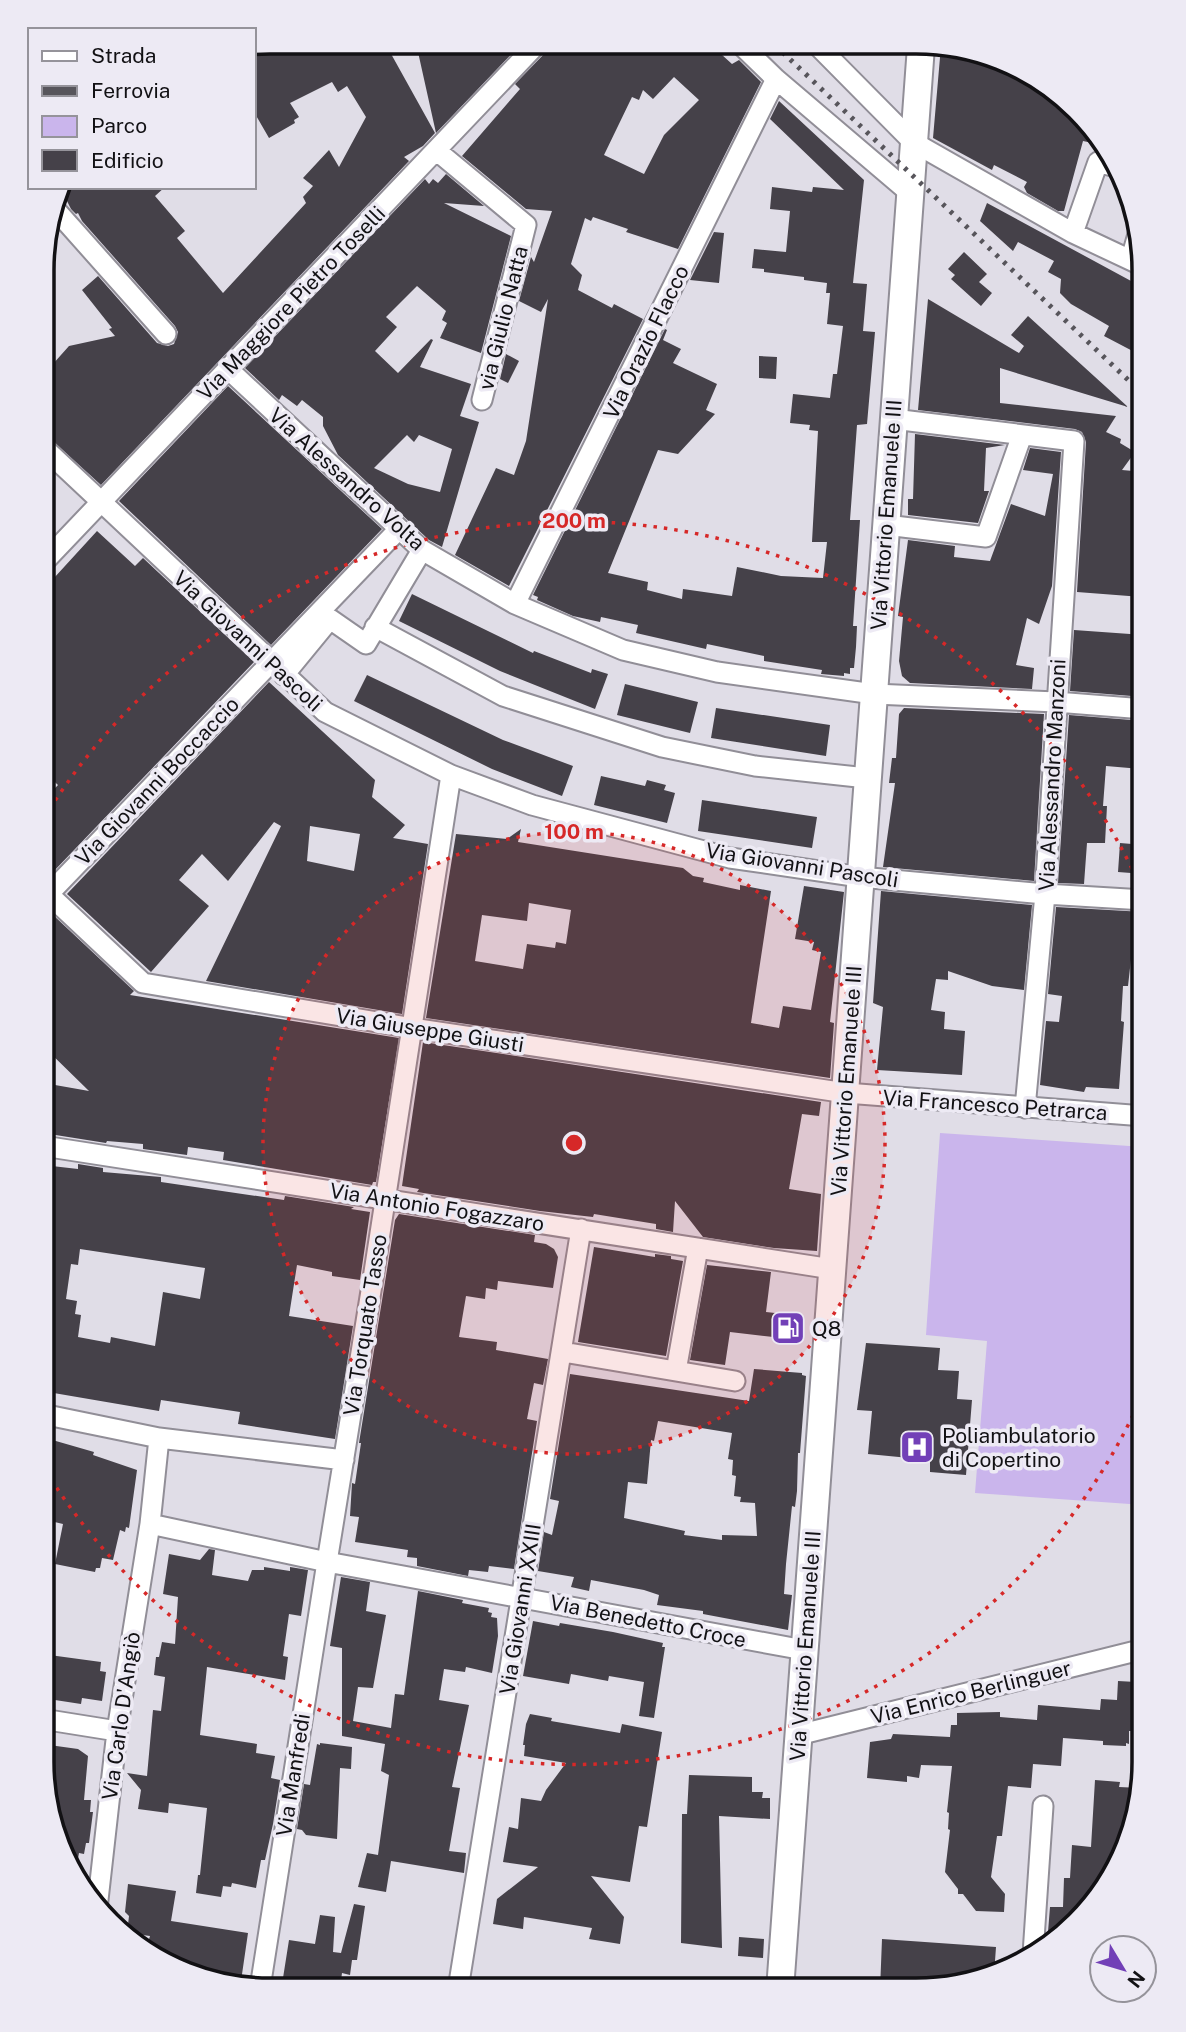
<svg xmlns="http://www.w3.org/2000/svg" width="1186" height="2032" font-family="'Public Sans',sans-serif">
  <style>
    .green { fill: #cab5ec }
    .building { fill: #454149; fill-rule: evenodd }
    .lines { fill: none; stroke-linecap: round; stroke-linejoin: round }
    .street-casing { stroke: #918e97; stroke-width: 23 }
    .secondary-casing { stroke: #918e97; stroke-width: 30 }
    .street { stroke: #fff; stroke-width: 19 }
    .secondary { stroke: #fff; stroke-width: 26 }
    .rail { stroke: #57555b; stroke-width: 5; stroke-dasharray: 3.5 7; stroke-linecap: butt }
    .ring { fill: none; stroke: #d62828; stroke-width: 3.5; stroke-dasharray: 3.5 7 }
    .labels { text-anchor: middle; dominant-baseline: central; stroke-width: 7; stroke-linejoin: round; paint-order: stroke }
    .street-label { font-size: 21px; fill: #121114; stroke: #edeaf4 }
    .poi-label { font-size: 21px; fill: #121114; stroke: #edeaf4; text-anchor: start }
    .rim { fill: none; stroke: #121114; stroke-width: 3.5 }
    .centre { fill: #d62828; stroke: #edeaf4; stroke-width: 3.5 }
    .ring-label { font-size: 21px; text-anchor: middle; font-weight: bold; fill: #d62828; stroke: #edeaf4; stroke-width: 7; stroke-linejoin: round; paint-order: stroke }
  </style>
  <rect width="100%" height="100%" fill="#e0dde7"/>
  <path class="green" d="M940 1133 1144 1147V1505L975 1493 987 1341 926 1335Z"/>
  <path class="building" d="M270 42 385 43 435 133 423 146 404 157 409 161 101 485 44 433V374L69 346 115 336 109 329 112 328 82 290 98 276 157 343 168 346 174 344 178 332 175 326 82 221 78 213 76 214 71 209 60 187H165L155 196 185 231 177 238 223 293 306 203 303 197 313 186 303 178 329 150 339 167 366 117 347 86 338 92 332 82 290 103 299 117 294 120 295 123 269 138 254 112V45Z
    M416 43H454L521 44 436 133Z
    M549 44 711 45 732 64 739 60 761 82 678 249 626 232 628 229 593 217 591 221 585 218 571 264 582 275 578 290 612 308 614 304 643 319 509 586 455 555 496 468 514 475 526 441 548 299 541 312 519 301 531 257 534 262 552 211 526 209 462 156 520 89 515 84 546 52ZM674 77 699 100 664 135 644 174 604 155 632 97 639 100 643 90 653 99Z
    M941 46H960L1066 98 1097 144 1083 141 1064 211H1058L1027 193 1024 187 1027 182 994 165 992 170 933 138Z
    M779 101 864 180 853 283 867 284 863 331 875 332 867 424 857 425 850 520H860L853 626H857L856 647 854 668H850V674L844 673V676L821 674 822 670 764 661V656L707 644 706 649 636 633 638 625 601 617 600 622 573 616 537 600 538 597 533 595 665 329 667 330 663 340 681 349 673 363 717 384 706 410 715 414 678 454 658 450 608 573 648 582 647 590 682 599 683 589 732 596 737 567 781 576 823 578 827 542H812L818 431 809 430 810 425 790 423 793 394 830 398 833 374H837L843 326 827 324 830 293H826L827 283 804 280V277L764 272V269L752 268 754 249 786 252 790 211 770 209 772 187 812 192 813 187 844 190 770 119Z
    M446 174 484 206 444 203 511 236 481 353 440 338 447 323 442 320 446 311 417 286 386 317 397 327 375 351 398 373 431 339 433 340 420 367 471 384 460 416 479 422 442 547 429 540 338 455 323 426V417L302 400 297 406 282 395 279 400 245 368 425 179 429 184 433 179 438 183ZM407 435 414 442 419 435 452 449 440 492 408 484 374 468Z
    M987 203 1144 288V357L1104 336 1109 326 1071 304 1060 293 1061 279 1048 272 1054 261 1018 242 1013 251 980 221Z
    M714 232 724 233 719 283 690 280Z
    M964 252 987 274 979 282 992 293 981 306 951 279 955 275 948 269Z
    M928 299 1019 353 1024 346 1011 335 1028 316 1128 407 1000 368V403L1116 416 1106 432 1121 439 1120 443 1135 452 1122 470 1133 471 1132 475H1138L1137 480 1144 481V573L1142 597 1077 592 1086 442 1082 432 1075 429 918 410Z
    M506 354 519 361 508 383 500 379Z
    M759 356 777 357 776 379 759 378Z
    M228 386 382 529 271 645 119 501Z
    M915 434 1005 445 986 448 984 491H989L978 523 908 515V499H913Z
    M1030 448 1061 452 1052 586 1039 624 1027 618 1016 665 1034 668 1032 689 910 683 902 676 899 661 903 617 898 616 908 540 955 546 954 557 990 561 1011 504 1045 516 1053 474 1023 470Z
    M97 531 135 566 143 558 254 662 53 872 43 874V801L58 785 43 771V590Z
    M412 594 533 653 534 651 591 673 592 669 608 674 595 709 500 671 399 621Z
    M1074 630 1144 635V697L1070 691Z
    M367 675 503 740 573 766 562 796 492 769 354 701Z
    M269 682 375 780 372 797 405 825 393 838 428 844 402 1014 206 981 281 826 274 822 228 881 202 854 179 880 209 906 151 972 67 894ZM310 826 360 834 354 871 307 861Z
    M625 684 698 702 690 733 617 715Z
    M716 708 830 725 826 756 711 738Z
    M904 708 1044 714 1034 881 883 867 895 783H889L892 758H896L899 714Z
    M1069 715 1144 721V758L1141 757V769L1106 766 1103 806H1107L1105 843H1087L1084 884 1058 883Z
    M601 776 645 786 647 780 666 785 664 790 675 793 667 823 594 805Z
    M702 800 817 817 812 848 698 831Z
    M521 829 518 842 683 868 693 876 704 878 703 882 740 890V885L771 891 751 1023 779 1028 783 1006 811 1010 821 952 812 950 814 942 795 939 804 886 844 892 830 1022 834 1023 830 1078 426 1018 456 834 507 839ZM529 903 571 910 566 944 556 942 555 948 527 944 523 969 475 961 482 915 527 921Z
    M1120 843 1144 845V874L1118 872Z
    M881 891 1032 905 1024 990 992 986 948 971V980L936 979 931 1010 945 1012 944 1029 965 1031 962 1075 877 1070 883 1007 873 1003Z
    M1056 907 1144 912V960L1131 959 1128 986H1123L1121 1021 1124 1022 1119 1089 1086 1087 1084 1092 1040 1085 1046 1021 1059 1022 1062 996 1048 994Z
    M52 914 134 991 130 995 399 1038 376 1182H373L372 1185 223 1160 224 1152 188 1147 187 1155 143 1149V1144L107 1141 106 1143 43 1133V1100L52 1101 55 1085 89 1091 43 1046V924Z
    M423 1042 821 1102 819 1116 802 1114 789 1189 821 1194 817 1251 774 1248 703 1237 675 1201 673 1232 656 1229V1224L594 1214 593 1217 540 1211 417 1192 419 1189 402 1186Z
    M78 1164 103 1168V1172L161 1177V1182L284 1200 285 1196 354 1207 351 1209 370 1212 360 1280 332 1276V1272L297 1265 289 1316 353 1326 335 1439 238 1424 240 1412 161 1400 159 1411 42 1391 43 1165 78 1169ZM80 1249 205 1268 200 1299 163 1292 155 1346 111 1337 110 1343 78 1337 81 1315 75 1314 77 1301 66 1299 71 1264 78 1265Z
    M399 1214 535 1235 534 1242 546 1244 554 1249 558 1257 553 1288 498 1281 497 1290 486 1288 485 1299 466 1296 459 1337 497 1342 496 1350 548 1359 543 1385 534 1383 527 1419 537 1421 514 1569 489 1566 488 1572 469 1570 468 1576 417 1566V1558L407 1557 408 1550 355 1542 359 1517 350 1516 352 1483 355 1484 361 1443H359L395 1220Z
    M594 1247 655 1257V1254L671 1256V1259L683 1261 666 1356 578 1342Z
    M707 1265 771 1272 766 1312 802 1316 800 1340 730 1332 725 1365 690 1360Z
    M866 1343 940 1348 938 1370 959 1371 957 1399 972 1400 966 1475 930 1472V1460L868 1454 872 1411 857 1410Z
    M754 1369 802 1373V1375L806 1376 800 1453H798L797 1491 795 1507 792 1506 786 1564 784 1594 792 1595 788 1630 703 1614V1611L657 1605 659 1595 644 1590 591 1580 589 1591 571 1587 574 1577 538 1571 544 1532 552 1535 559 1501 550 1499 570 1374 749 1401ZM658 1421 732 1433 728 1459 733 1460 732 1475 736 1476 734 1496 741 1497 740 1502 755 1503 757 1536 722 1535V1540L684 1535 685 1531 624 1518 628 1482 647 1484 651 1440 654 1441Z
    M42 1437 94 1452 93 1455 137 1470 129 1528 126 1527 125 1532 120 1530 113 1560 102 1558 100 1568H96L95 1572 55 1564 63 1524 42 1519Z
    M209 1549 215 1550 212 1575 248 1581 252 1570H264V1567L290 1571V1567L308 1570 301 1616 289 1614 283 1656 288 1657 285 1680 207 1667 200 1735 257 1744 256 1753 275 1756 271 1778 280 1780 273 1824 265 1860H261L256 1888 232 1883 231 1887 223 1886 221 1897 196 1893 198 1875H200L207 1808 169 1803 168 1813 138 1809 141 1790 127 1773 147 1776 153 1710 161 1711 165 1677 154 1675 156 1657H159L162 1642 175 1644 178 1597 163 1594 169 1554 200 1560Z
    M341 1577 370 1582 366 1611 386 1615 373 1688 358 1687 353 1721 391 1728 395 1694 404 1695 418 1591 463 1600 462 1603 489 1608 488 1612 492 1613 491 1617 497 1618 498 1636 492 1673 466 1667 465 1672 444 1669 439 1700 469 1705 452 1787 460 1788 449 1851 466 1853 464 1873 391 1861 386 1892 358 1887 367 1853 378 1855 389 1775 381 1771 385 1744 342 1736V1648L330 1646Z
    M533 1621 559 1626 560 1623 613 1632 663 1643 662 1647H665L654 1718 639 1716 644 1682 609 1676 608 1681 571 1674 569 1684 523 1676Z
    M42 1654 101 1662 100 1671 106 1672 102 1701 82 1698 81 1704 42 1698Z
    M1118 1681 1136 1682V1687H1142L1140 1724H1134L1133 1731H1129V1744L1126 1743V1746L1103 1745V1741L1063 1738 1061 1766 1033 1764 1031 1788 1008 1786 1002 1836H997L991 1877 1005 1894 1004 1912 976 1911 963 1894H958V1889L945 1872 950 1830 948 1829 949 1813 947 1812 952 1766 921 1765 919 1778 907 1776V1782L867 1778 870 1742 891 1739 893 1734 950 1737 951 1725H957V1713L1000 1712V1717L1037 1720 1038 1705 1100 1710 1101 1699 1117 1700Z
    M530 1714 552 1718 551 1721 620 1733 622 1724 662 1732 647 1827 639 1826 630 1882 591 1876 624 1917 620 1944 589 1939 592 1928 524 1917 523 1929 493 1924 497 1899 538 1867 503 1862 509 1827 518 1829 521 1798 541 1801 546 1790 566 1763 524 1756 525 1745H523L526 1724Z
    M320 1743 352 1747 351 1769 340 1768 337 1839 306 1835 302 1830 297 1829 304 1784 310 1785 317 1744 320 1745Z
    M42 1744 78 1749 88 1756 84 1800H91L90 1812H93L89 1843H86L84 1854 79 1853 75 1875 54 1836 42 1762Z
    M689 1775 752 1777V1792H763L762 1798H770V1819L719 1816 722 1948 681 1943 682 1814H687Z
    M1095 1780 1120 1782 1119 1787 1141 1788 1132 1836 1097 1901 1064 1934 1048 1932 1050 1907H1063L1064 1878H1070L1072 1845 1091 1847Z
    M128 1884 176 1891 171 1921 248 1933 240 1988 146 1949 150 1936 127 1933 129 1916 125 1912Z
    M354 1904 365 1906 357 1960H352L350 1975 342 1973 340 1988H303L304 1981 283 1978 289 1940 315 1944 320 1915 335 1917 333 1952 341 1953Z
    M739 1937 764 1939 763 1958 738 1956Z
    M882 1939 996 1947 994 1975 916 1990H880Z"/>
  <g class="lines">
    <g class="street-casing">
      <path id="street" d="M741 45 776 79 910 193
        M817 45 913 142 1073 233 1143 266
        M437 151 526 225 482 400
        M54 208 166 334
        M1073 233 1098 162 1112 166
        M1131 259 1138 234
        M228 369 422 550 515 604 623 650 717 672 874 694 1056 702 1144 709
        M893 419 1074 441 1045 894 1025 1108
        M44 448 325 712 451 775 532 805 730 858 860 877 1045 894 1144 900
        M886 525 986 537 1022 435
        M44 562 537 44
        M515 604 776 79
        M375 627 503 696 662 747 755 766 867 778
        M284 675 330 619 366 644 422 550
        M43 889 143 983 413 1028 846 1093 1144 1116
        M43 900 399 529
        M43 1146 832 1269
        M563 1352 735 1381
        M676 1371 698 1248
        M42 1414 159 1438
        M344 1460 159 1438 150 1524 327 1562C370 1300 412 1037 451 775
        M42 1719 117 1731
        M798 1735 1144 1649
        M97 1909 117 1731 150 1524
        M1033 1954 1043 1806
        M260 1988 327 1562 804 1650
        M458 1989 581 1229"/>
    </g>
    <g class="secondary-casing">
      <path id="secondary" d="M780 1990 921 46"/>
    </g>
    <use href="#street" class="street"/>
    <use href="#secondary" class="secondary"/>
    <path class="rail" d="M775 45 1144 395"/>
  </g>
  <circle cx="574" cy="1143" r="311" fill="#d62828" fill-opacity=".12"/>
  <g class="ring">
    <circle cx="574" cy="1143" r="311"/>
    <path d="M1142 1396A622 622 0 0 1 44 1468M44 818A622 622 0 0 1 1142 890"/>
  </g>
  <defs>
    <g id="fuel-square" transform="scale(1.75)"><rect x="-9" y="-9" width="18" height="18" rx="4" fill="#7240b7" stroke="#edeaf4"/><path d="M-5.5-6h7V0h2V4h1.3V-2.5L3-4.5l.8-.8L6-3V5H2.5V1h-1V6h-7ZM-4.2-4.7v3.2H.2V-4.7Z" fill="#fff"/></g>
    <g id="hospital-square" transform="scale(1.75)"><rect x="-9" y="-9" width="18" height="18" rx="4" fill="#7240b7" stroke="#edeaf4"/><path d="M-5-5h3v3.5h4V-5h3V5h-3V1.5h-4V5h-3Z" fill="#fff"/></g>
  </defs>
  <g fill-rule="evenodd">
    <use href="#fuel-square" x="788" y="1328"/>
    <use href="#hospital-square" x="917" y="1447"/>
  </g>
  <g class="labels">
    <g class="street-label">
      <text transform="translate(291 303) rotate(-46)">Via Maggiore Pietro Toselli</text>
      <text transform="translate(503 318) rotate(-76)">via Giulio Natta</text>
      <text transform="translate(646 342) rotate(-64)">Via Orazio Flacco</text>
      <text transform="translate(347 479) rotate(42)">Via Alessandro Volta</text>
      <text transform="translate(886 515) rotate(-86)">Via Vittorio Emanuele III</text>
      <text transform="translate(248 641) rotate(43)">Via Giovanni Pascoli</text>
      <text transform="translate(1052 775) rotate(-87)">Via Alessandro Manzoni</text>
      <text transform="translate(157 781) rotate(-46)">Via Giovanni Boccaccio</text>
      <text transform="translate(802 865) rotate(9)">Via Giovanni Pascoli</text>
      <text transform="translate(430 1030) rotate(9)">Via Giuseppe Giusti</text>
      <text transform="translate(846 1081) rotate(-86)">Via Vittorio Emanuele III</text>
      <text transform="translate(995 1105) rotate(4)">Via Francesco Petrarca</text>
      <text transform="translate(437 1207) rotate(9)">Via Antonio Fogazzaro</text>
      <text transform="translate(365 1325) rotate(-81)">Via Torquato Tasso</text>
      <text transform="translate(520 1609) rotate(-81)">Via Giovanni XXIII</text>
      <text transform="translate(648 1621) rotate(11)">Via Benedetto Croce</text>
      <text transform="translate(805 1646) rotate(-86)">Via Vittorio Emanuele III</text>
      <text transform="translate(971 1692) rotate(-14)">Via Enrico Berlinguer</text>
      <text transform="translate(121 1716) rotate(-82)">Via Carlo D'Angiò</text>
      <text transform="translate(293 1775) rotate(-81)">Via Manfredi</text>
    </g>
    <g class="poi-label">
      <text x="812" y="1328">Q8</text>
      <text x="942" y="1435">Poliambulatorio<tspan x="942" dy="24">di Copertino</tspan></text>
    </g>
  </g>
  <path d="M0 0H1186V2032H0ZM270 54H916A216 216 0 0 1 1132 270V1762A216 216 0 0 1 916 1978H270A216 216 0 0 1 54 1762V270A216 216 0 0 1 270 54Z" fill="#edeaf4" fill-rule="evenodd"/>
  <path class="rim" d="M270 54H916A216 216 0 0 1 1132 270V1762A216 216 0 0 1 916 1978H270A216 216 0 0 1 54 1762V270A216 216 0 0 1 270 54Z"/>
  <circle cx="574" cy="1143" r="10" class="centre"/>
  <g class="ring-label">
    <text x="574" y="528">200 m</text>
    <text x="574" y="839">100 m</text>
  </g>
  <rect x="28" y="28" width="228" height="161" fill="#edeaf4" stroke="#95939a" stroke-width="2"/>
  <rect x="42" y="51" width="35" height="10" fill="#ffffff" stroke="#95939a" stroke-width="2"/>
  <text x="91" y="63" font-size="21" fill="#121114">Strada</text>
  <rect x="42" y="86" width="35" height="10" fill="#57555b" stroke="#95939a" stroke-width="2"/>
  <text x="91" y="98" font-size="21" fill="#121114">Ferrovia</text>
  <rect x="42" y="116" width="35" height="21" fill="#cab5ec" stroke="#95939a" stroke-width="2"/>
  <text x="91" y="133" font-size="21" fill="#121114">Parco</text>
  <rect x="42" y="150" width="35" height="21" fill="#454149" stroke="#95939a" stroke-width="2"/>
  <text x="91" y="168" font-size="21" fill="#121114">Edificio</text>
  <g transform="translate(1123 1969) rotate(128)"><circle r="33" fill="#edeaf4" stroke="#95939a" stroke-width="2"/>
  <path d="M0-5L12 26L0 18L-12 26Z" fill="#7240b7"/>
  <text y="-10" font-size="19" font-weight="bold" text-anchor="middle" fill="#121114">N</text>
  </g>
</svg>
